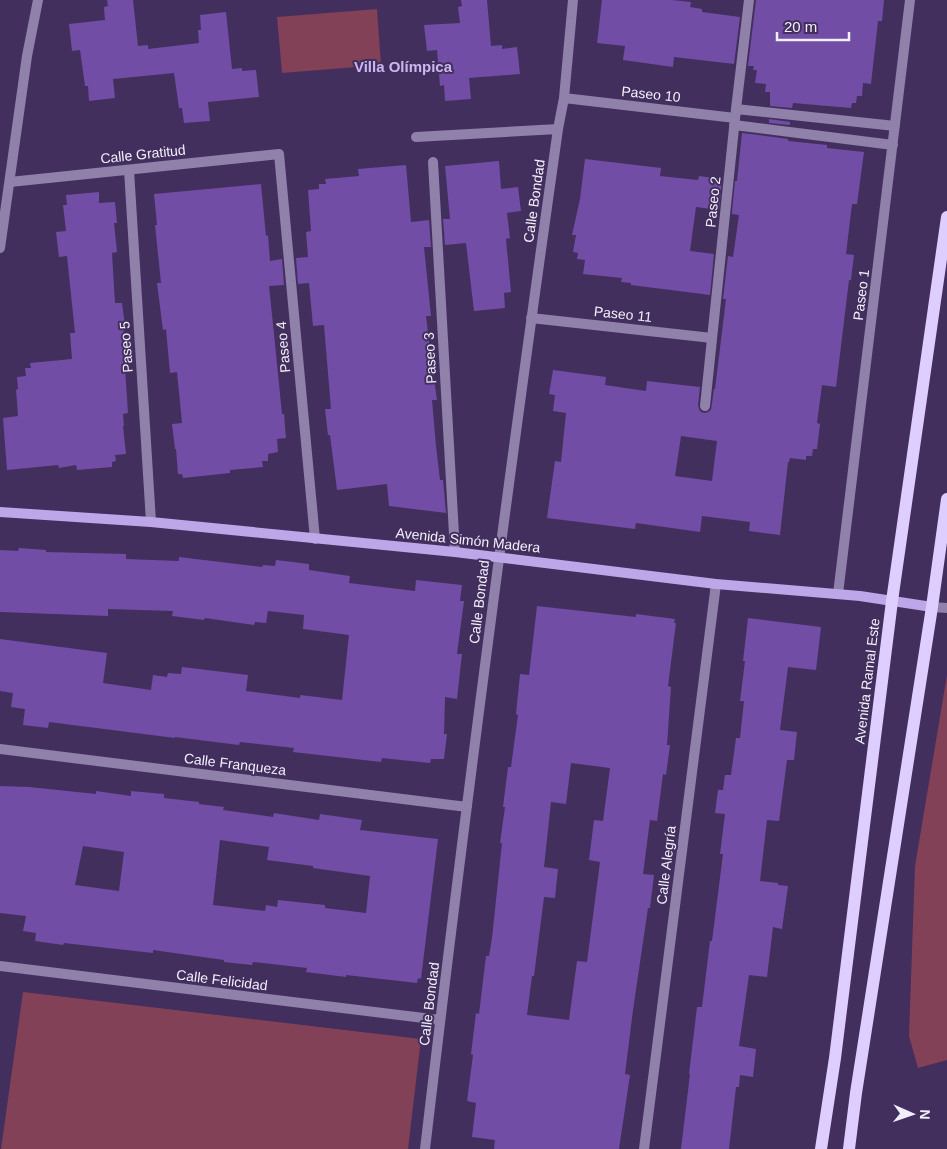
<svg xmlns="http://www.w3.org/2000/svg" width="947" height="1149" font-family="Helvetica,sans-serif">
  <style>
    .green { fill: #824157 }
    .building { fill: #714da5; fill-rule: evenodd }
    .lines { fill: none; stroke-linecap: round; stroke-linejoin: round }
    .street { stroke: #8f81aa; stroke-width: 10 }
    .secondary { stroke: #bea7e8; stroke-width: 10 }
    .primary { stroke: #decdff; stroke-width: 12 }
    .labels { text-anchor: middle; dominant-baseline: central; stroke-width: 4; stroke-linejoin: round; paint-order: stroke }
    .street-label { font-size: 14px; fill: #f2effa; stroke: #422f5e }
    .neighbourhood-label { font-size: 15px; font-weight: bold; fill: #cbb7f0; stroke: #422f5e }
  </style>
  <rect width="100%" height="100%" fill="#422f5e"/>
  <path class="green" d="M377 9 381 65 282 73 277 17Z
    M947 675V1060L918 1068 909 1036 915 866Z
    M23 992 421 1039 408 1149H1Z"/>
  <path class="building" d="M107 0H133L138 46 148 45V49L199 43 198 30H201L200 15 226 12 232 69 242 68V71L256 70 259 97 208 102 210 121 184 123 182 108H179L174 73 113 79 115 98 89 101 88 86H85L80 50 72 51 69 24 105 20 104 7 108 6Z
    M461 0H487L491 46 502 45V49L517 47 520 74 469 78 471 99 445 101 444 85 440 86 437 50 427 51 424 25 460 23 458 7 462 6Z
    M602 0H672L691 2 690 7 702 9V12L740 17 734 64 674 57 673 67 623 60 625 46 597 43Z
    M756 0H884L882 21H878L871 84 863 83 862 96H857L856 103H852L851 108 793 103 792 108 770 106V92H765L766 84 755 83 757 70H753L754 66H748Z
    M769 119 790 122V125L769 123Z
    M742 133 788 139V141L827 145V148L864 152 857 204H852L846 254 854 255 851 280H849L836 387 822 385 817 423 820 424 817 449H813L812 456H806V460L790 458 789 462H788L780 535 749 531 750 522 702 516 700 532 636 523 635 529 547 518 555 461 561 462 566 413 553 411 555 395 549 394 553 370 606 377 605 385 646 391 647 381 700 387 698 405 699 409 701 412 705 413 708 412 711 410 714 389H715L726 299H723L728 256 733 257 739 215 732 214V212L735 181H737ZM681 436 717 441 712 481 675 476Z
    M585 159 661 168 660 176 698 180 699 176 722 179 719 210 696 207 690 251 714 254 710 295 631 285V283L621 282 622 278 583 274 585 260 577 259 578 253 573 252 576 235H572L580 199Z
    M499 161 501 189 518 187 521 211 507 213 510 238 506 239 511 292 504 293 505 308 474 311 466 243 445 245 443 219H450L445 166Z
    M406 165 411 222 429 220 431 247H424L431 316H426L430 351 437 400H432L436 446 440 480H443L446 513 389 506 387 484 337 490 330 435H328L325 409H331L324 325 313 326 309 283 298 284 296 258 308 257 306 232 311 231 308 190 319 189V184H326L325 179 359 176 358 169Z
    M261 184 266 236 268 235 270 261 282 259 284 285 269 286 274 334 282 414H284L286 438 277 439 278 452 268 454V461H262L263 467 230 470V473L183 478 182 474H178L176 449H175L172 424 182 423 177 372 170 373 166 329 163 330 157 283H161L155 225H157L154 194Z
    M99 192V203L115 202 117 223H114L117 252 112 253 115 303H122L125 326H123L127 368H125L128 413 123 414 124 426H123L126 454 115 455 116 461 112 462V467L77 470 76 465 59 468 58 465 7 470 3 418 18 416 16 389 18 390 17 377 26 376 25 368H31L30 363 72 359 70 333H75L67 256 59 257 56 232 66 231 63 205H67L66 195Z
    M19 548 46 550V552L126 554V559L179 561V557L262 567 263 565 275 566 276 560 309 564V570L350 576 349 583 415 591 416 580 462 585 460 601H464L457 654H462L457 699 445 697 444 734H447L444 759H431L430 763 382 758 381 762 293 752 294 748 240 742 239 745 175 737V738L49 722 48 728 23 725 25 709 11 707 13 693 0 691V639L107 653 103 683 151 690 153 675 167 677 168 673 181 674 182 667 248 675 246 691 300 698V695L342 700 349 635 303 629 304 615 268 611 266 623 255 622 254 625 205 618 204 620 172 616 173 611 108 609V616L0 612V550L18 551Z
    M537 606 636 617V614L675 619 674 623H676L668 686 671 687 667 745H670L666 775 663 774 657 821 650 820 643 874 654 875 650 908H648L633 1010 625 1074 630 1075 619 1149H494L495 1140 472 1137 476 1103 467 1101 473 1055 471 1054 476 1013 479 1014 486 956H489L492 938 502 843H500L505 807H503L508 767H511L518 715 516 714 520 674 529 675ZM571 763 610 768 603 821 594 820 589 860 600 862 587 962 577 961 569 1020 527 1015 532 976H534L544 897 555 898 558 869 544 867 551 802 566 804Z
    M748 618 821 627 816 670 788 667 780 730 797 732 794 760H787L779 821 767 820 760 881 778 883V885L788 886 782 929 773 927 767 977 749 975 739 1046 756 1049 753 1077 740 1075 739 1087H736L729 1149H681L690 1074H689L697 1007H702L710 941H712L723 854H720L725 814 715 813 718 790H723L725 775H731L736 738H740L744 701H740L745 661H743Z
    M0 786 29 787 96 794V791L131 796V791L164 794V798L199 802V804L224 807 223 810 273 817 274 813 319 820 320 814 362 820 360 830 438 839 421 979 418 978 417 983 346 975V977L306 972 307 968 253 962 252 965 224 962V960L153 950V953L64 943 63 945 35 941 36 933 23 931 26 916 0 913ZM220 840 269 847 267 860 313 866V868L370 876 366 913 325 908V905L278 900 277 907 266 905 265 911 213 905ZM83 846 124 852 119 891 75 885Z"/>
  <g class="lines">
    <path class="street" d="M564 98 735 118
      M736 109 895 126
      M734 125 893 145
      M416 137 558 129
      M433 162 455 552
      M129 170 151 522
      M10 182 279 154 315 539
      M0 248 27 56 38 0
      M531 318 712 338
      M705 406 736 109 749 0
      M838 594 910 0
      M932 607 947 608
      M0 749 467 807
      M0 966 440 1020
      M425 1149C465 808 510 468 558 129L564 98 573 0
      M644 1149 716 584"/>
    <path class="secondary" d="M0 512 151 522 455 552 716 584 860 596 932 607"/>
    <path class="primary" d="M821 1149 835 1058 892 601 947 217
      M849 1149 856 1093 932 607 947 499"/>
  </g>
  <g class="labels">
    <g class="street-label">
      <text transform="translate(651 94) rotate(6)">Paseo 10</text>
      <text transform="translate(143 154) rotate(-6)">Calle Gratitud</text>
      <text transform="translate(534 201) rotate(-82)">Calle Bondad</text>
      <text transform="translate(713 202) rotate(-84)">Paseo 2</text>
      <text transform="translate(861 295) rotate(-83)">Paseo 1</text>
      <text transform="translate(623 314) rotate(6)">Paseo 11</text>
      <text transform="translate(126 347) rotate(-94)">Paseo 5</text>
      <text transform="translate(283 347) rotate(-95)">Paseo 4</text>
      <text transform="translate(430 358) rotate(-93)">Paseo 3</text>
      <text transform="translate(468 540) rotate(6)">Avenida Simón Madera</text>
      <text transform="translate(479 602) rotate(-83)">Calle Bondad</text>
      <text transform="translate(867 681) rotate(-83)">Avenida Ramal Este</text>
      <text transform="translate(235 764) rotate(7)">Calle Franqueza</text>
      <text transform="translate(666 865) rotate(-83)">Calle Alegría</text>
      <text transform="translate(222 980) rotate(7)">Calle Felicidad</text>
      <text transform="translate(429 1004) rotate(-83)">Calle Bondad</text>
    </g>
    <g class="neighbourhood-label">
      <text x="403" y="66">Villa Olímpica</text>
    </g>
  </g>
  <g transform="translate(912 1114) rotate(92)" stroke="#422f5e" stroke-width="4" paint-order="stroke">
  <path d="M0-4L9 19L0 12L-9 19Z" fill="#f2effa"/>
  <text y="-8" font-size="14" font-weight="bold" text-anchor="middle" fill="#f2effa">N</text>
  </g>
  <path d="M777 32v8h72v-8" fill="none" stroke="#f2effa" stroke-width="2.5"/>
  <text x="784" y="32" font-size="15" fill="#f2effa" stroke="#422f5e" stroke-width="4" paint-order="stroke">20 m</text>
</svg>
